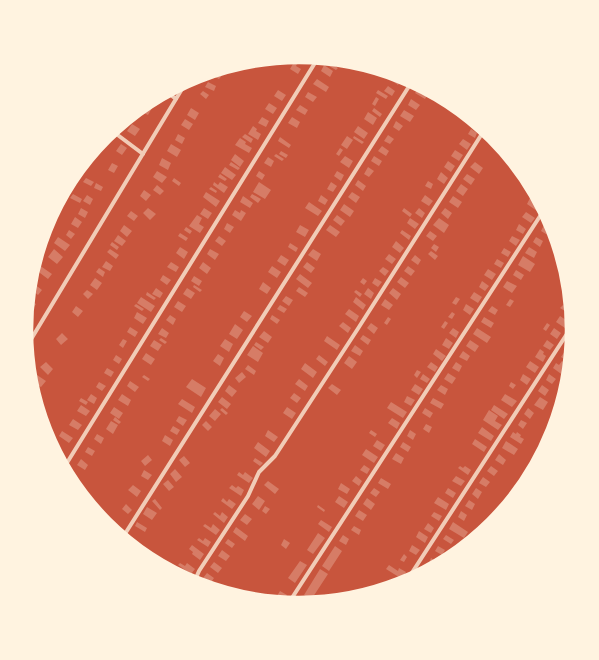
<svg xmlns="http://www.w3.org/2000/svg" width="599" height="660" font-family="'DejaVu Sans',sans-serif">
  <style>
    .building { fill: #d67c66 }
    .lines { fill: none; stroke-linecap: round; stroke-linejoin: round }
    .minor { stroke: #f1ccb7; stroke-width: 4 }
    .rim { fill: none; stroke: #fff3e0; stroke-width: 2.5 }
  </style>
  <rect width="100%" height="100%" fill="#c8553d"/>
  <path class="building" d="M300 54 310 56 306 62 298 57Z
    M294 62 297 64 296 66 301 69 298 74 290 69Z
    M331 63 338 68 336 70 329 66Z
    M324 65 333 71 330 77 321 71Z
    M213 71H218L223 74 219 79 211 75Z
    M394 74 402 79 398 85 391 80Z
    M317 79 329 87 326 92 313 84Z
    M208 82 216 86 214 91 205 87Z
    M388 86 395 91 392 96 384 91Z
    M419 88 428 94 425 99 415 93Z
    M278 90 286 95 282 101 274 96Z
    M378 90 388 96 386 99 376 93Z
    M203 91 209 95 206 99 200 94Z
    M308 92 317 97 313 102 305 97Z
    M376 97 379 99 375 106 372 104Z
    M411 99 420 105 416 110 408 105Z
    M269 103 277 108 273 114 265 109Z
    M300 105 308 110 305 115 296 110Z
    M148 106 152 108 148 115 142 112 143 109Z
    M191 108 199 113 195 120 187 115Z
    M374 108 382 114 380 117 372 111Z
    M404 110 414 116 410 122 400 116Z
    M368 112 377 118 373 125 364 119Z
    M262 117 269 121 266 127 258 123Z
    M292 117 300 122 297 128 288 123Z
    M185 119 193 124 189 130 181 125Z
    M396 121 403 126 399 131 393 127Z
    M132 124 140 129 135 136 127 131Z
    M253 126 257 129 256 131 261 134 258 140 248 134Z
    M358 126 368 133 364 139 354 132Z
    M471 129 477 133 475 138 468 134Z
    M178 134 185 138 182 144 175 140Z
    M245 134 253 139 251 143 242 137Z
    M388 135 394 139 390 144 384 141Z
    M347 136 353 140 347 149 341 145Z
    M354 136 364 142 362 144 353 138Z
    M280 137 291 145 289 148 278 141Z
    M240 138 246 142 245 144 252 148 249 153 235 145Z
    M463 139 471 144 467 150 459 144Z
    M121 144 127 148 122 155 116 151Z
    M171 144 181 150 177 157 167 151Z
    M382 146 389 151 386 156 378 151Z
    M340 148 343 150 339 156 336 154Z
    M455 150 463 155 459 161 451 156Z
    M281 151 288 155 286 158 279 154Z
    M235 154 244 161 240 167 231 160Z
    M276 154 284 159 282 161 274 156Z
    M345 156 353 161 349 168 340 162Z
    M374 156 382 161 379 166 371 161Z
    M268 157 274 161 271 167 264 163Z
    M162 158 171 163 168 170 159 165Z
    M448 161 455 166 451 172 444 167Z
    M231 162 240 168 238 170 229 165Z
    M475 162 483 168 479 174 470 167Z
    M112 163 118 166 114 173 108 170Z
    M225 167 236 175 232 180 221 173Z
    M368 167 374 171 369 177 364 174Z
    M157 171 167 177 162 183 153 177Z
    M259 171 265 175 262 180 256 176Z
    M337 171 344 175 341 181 334 176Z
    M441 172 448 178 444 184 437 179Z
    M220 174 227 179 225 181 218 177Z
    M467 174 475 179 471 185 463 179Z
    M86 178 94 182 91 186 83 182Z
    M174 178 181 183 179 186 172 181Z
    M358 180 366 186 363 191 355 185Z
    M428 181 433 184 431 189 425 186Z
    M214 182 218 185 220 182 228 187 224 193 213 185Z
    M259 182 271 190 265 199 253 192Z
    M331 182 337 186 333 192 327 189Z
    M96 183 103 187 101 191 94 188Z
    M461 184 468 189 463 196 456 191Z
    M157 185 164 191 160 195 153 190Z
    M211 187 217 191 216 193 209 189Z
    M144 190 151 195 146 201 140 196Z
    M206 192 220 201 216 207 203 197Z
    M352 192 360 197 356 203 348 197Z
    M73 194 82 199 80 203 70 198Z
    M252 194 261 199 258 203 250 197Z
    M87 195 93 199 90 205 83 201Z
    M321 195 328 200 325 205 318 201Z
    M425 195 433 201 429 206 421 201Z
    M243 196 253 203 250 208 240 202Z
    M453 196 462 202 458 208 449 202Z
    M530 198 541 205 537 211 527 204Z
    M309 202 322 211 318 216 305 208Z
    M344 204 354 211 350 217 340 210Z
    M81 208 88 212 85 218 78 214Z
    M148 208 156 214 150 220 143 213Z
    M204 208 212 213 208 219 200 214Z
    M404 208 412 214 410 217 402 211Z
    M419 208 425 213 422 218 415 213Z
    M445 208 452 213 448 219 441 213Z
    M235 210 240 213 241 210 246 213 241 221 232 215Z
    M131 211 138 216 134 221 127 216Z
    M526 212 535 218 531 223 522 217Z
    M197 215 202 218 199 224 204 227 200 233 189 226Z
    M337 215 345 221 341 226 333 220Z
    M75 217 82 222 78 228 71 224Z
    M410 218 419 224 415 229 407 223Z
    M439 218 449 225 444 233 433 225Z
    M227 223 234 227 230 233 224 229Z
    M519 224 526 229 523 234 516 230Z
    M124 225 132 231 127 237 120 231Z
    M300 225 309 230 305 237 296 232Z
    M330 225 340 232 336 237 326 230Z
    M544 225 555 231 551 237 541 231Z
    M186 227 192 231 190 234 184 230Z
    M69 230 75 234 71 239 66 235Z
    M402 230 411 236 409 240 400 233Z
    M430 231 437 236 433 241 426 236Z
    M180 233 188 238 186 241 178 236Z
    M118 235 126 241 122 246 114 241Z
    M219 236 226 241 222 246 215 241Z
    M512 236 520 240 516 246 509 241Z
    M58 237 70 245 65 251 54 243Z
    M536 237 543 241 540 247 533 242Z
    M396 241 404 248 400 253 392 247Z
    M112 242 119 247 117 250 110 245Z
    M290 243 298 248 296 252 288 247Z
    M434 244 439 247 436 252 431 248Z
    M180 247 188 252 184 259 176 253Z
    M529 247 537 252 534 258 525 253Z
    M504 248 511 252 508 257 501 253Z
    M54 249 63 257 57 264 48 257Z
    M110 249 119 255 116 259 107 252Z
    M210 249 219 254 215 260 207 254Z
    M313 249 321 254 317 261 308 255Z
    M431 251 438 256 435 260 428 254Z
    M389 254 396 259 392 264 385 259Z
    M281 255 289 260 285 266 277 261Z
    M415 255 421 260 418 265 411 260Z
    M523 256 535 264 530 272 518 265Z
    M497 259 504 263 501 268 494 264Z
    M106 261 113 266 110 271 102 267Z
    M171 262 179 267 176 272 167 267Z
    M203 262 211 268 207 274 199 268Z
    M307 262 315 268 311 273 303 267Z
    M39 265 52 274 48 279 36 270Z
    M272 266 281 272 277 278 268 272Z
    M408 266 415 271 411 276 404 271Z
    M383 267 389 271 385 276 379 271Z
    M99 268 105 272 103 277 96 272Z
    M488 269 496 274 492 280 484 275Z
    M516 270 524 275 521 280 513 275Z
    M300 274 312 283 308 288 296 279Z
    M163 275 171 280 167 285 160 280Z
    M194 276 202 281 199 286 191 281Z
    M401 277 409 283 405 288 397 282Z
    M95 278 102 283 97 290 90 285Z
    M363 278 367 281 364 285 360 282Z
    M375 278 382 282 378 287 372 283Z
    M482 281 489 286 485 291 479 287Z
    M507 281 517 286 512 293 503 287Z
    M263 282 271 288 267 294 259 289Z
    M33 283 42 290 38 295 32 290Z
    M194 285 202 290 200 292 193 287Z
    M299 287 308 293 305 297 296 291Z
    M156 288 163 293 160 298 152 294Z
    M187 288 195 293 191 299 183 294Z
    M368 288 374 293 371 299 364 294Z
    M393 288 401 294 397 300 389 293Z
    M87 290 93 294 88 299 83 294Z
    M356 290 362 294 360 297 354 292Z
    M147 292 156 298 154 300 146 295Z
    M474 292 482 297 478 303 470 298Z
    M31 295 34 297 31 301 36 304 32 310 28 307Z
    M286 296 293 300 289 306 282 301Z
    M141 297 155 306 151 312 137 303Z
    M356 297 366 305 363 310 353 302Z
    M456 297 460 299 456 305 452 303Z
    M385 299 393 305 389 310 381 305Z
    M510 299 514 301 510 307 506 305Z
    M178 301 186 306 182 312 174 307Z
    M136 304 144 309 142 311 134 306Z
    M466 304 474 309 470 315 463 310Z
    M280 305 287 309 284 313 277 309Z
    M563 305 567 308 569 306 571 307 573 316 560 308Z
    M76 306 83 311 78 317 72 312Z
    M492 306 498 310 495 315 488 311Z
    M349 309 359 316 356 322 345 314Z
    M244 311 252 316 247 322 240 317Z
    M137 312 147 318 143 324 134 318Z
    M452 312 455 314 452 319 448 317Z
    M170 315 176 319 173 325 166 320Z
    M272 315 280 320 277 324 270 319Z
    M560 316 569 322 565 328 556 322Z
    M388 317 391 319 387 325 384 323Z
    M484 317 494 323 491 328 481 322Z
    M445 321 448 323 444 329 441 327Z
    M343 322 351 328 348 333 339 326Z
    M371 323 378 328 374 334 367 328Z
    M547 323 550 325 546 331 543 329Z
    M235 324 243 330 237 339 229 334Z
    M130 327 138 332 135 337 127 332Z
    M162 328 169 333 166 338 158 334Z
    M453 328 459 332 456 338 449 333Z
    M477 328 491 337 487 343 473 334Z
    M554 328 561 333 557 339 550 334Z
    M264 331 272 337 268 343 259 337Z
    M62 333 68 339 61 345 56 339Z
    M363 335 371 340 368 345 360 339Z
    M327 336 340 345 337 350 324 341Z
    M161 338 167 342 165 344 159 340Z
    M446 338 453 343 449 349 442 345Z
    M123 339 127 341 123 348 119 345Z
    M225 339 233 344 229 352 220 346Z
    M154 340 162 345 158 351 150 346Z
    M470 340 479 346 475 352 466 346Z
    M547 340 554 345 550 350 543 346Z
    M256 342 264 347 261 350 254 345Z
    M355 345 363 351 360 356 351 351Z
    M253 346 263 353 258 362 247 355Z
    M436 349 446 356 442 361 433 354Z
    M540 349 544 352 543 354 546 356 543 362 535 357Z
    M463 351 470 356 467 361 459 357Z
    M565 351 570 355 568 362 561 357Z
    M146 353 155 359 151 365 142 359Z
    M218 354 224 358 220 366 213 361Z
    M116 355 122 359 119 364 113 360Z
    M319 355 328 362 325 366 316 359Z
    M349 356 357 362 352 369 344 363Z
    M530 361 539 367 535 373 526 367Z
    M562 361 567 365 565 369 567 372 564 376 553 368 556 363 559 365Z
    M46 362 53 369 48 375 40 367Z
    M431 362 438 367 435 372 427 367Z
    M456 362 462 366 459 372 452 368Z
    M305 363 317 372 313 378 301 369Z
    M248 365 256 371 254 375 245 369Z
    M107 368 114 372 111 377 104 373Z
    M417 370 421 372 417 378 414 375Z
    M242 372 246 377 239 383 235 378Z
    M448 373 456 378 452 384 444 379Z
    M423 374 430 379 427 383 420 379Z
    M523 374 531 379 527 385 520 380Z
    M549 374 556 379 552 384 546 380Z
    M37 375 46 381 41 387 34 383V380Z
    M144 375 150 379 148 381 142 377Z
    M192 379 206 388 201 397 186 387Z
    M299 379 308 386 305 391 295 384Z
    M130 381 139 387 135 392 127 386Z
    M99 382 106 386 102 391 96 387Z
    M511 382 516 385 513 389 509 386Z
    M332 384 341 390 337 395 328 388Z
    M415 384 423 389 419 395 411 390Z
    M229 385 237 391 232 397 225 391Z
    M441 385 448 389 445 395 437 390Z
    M542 385 549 390 545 396 538 391Z
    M294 393 301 398 297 403 290 398Z
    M91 394 97 398 94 404 87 400Z
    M122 394 131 400 128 406 118 400Z
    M505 394 517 401 512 407 501 400Z
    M407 396 415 400 411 406 404 402Z
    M222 397 231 404 227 409 218 402Z
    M540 397 548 402 543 410 534 405Z
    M81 398 88 402 86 405 79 401Z
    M433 398 444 404 441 409 430 403Z
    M182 399 195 407 192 413 178 404Z
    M391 402 407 412 403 418 387 408Z
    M81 405 90 411 86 416 77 411Z
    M494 405 508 414 504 419 491 410Z
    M114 407 123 413 119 419 110 413Z
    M287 407 296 413 292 419 283 413Z
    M222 408 228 413 226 415 220 410Z
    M425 408 433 413 430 418 422 413Z
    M528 408 534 413 530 419 524 414Z
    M215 409 221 414 215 421 209 416Z
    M489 410 498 416 495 421 502 425 498 430 483 420Z
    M179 416 187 420 183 426 176 421Z
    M115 417 121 422 119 424 113 420Z
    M392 418 400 423 397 429 388 423Z
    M73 419 82 425 78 430 69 425Z
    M521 420 527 423 523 429 518 425Z
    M111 421 118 425 113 434 106 429Z
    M206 421 212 427 208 431 202 425Z
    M426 424 432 427 429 433 423 429Z
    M173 426 180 430 177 435 170 431Z
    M482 427 494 436 491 441 478 433Z
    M268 430 278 437 274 442 265 436Z
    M371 430 377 434 375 437 369 433Z
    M410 430 416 434 413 440 407 436Z
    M62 431 73 438 69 443 59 436Z
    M513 432 516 434 517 432 521 435 520 437 524 439 521 444 510 437Z
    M97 434 104 438 101 444 94 439Z
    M165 435 173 440 170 446 162 441Z
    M475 439 487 447 484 452 472 444Z
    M377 440 385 445 381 451 373 446Z
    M506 441 518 449 514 455 502 448Z
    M258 442 270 451 266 457 254 448Z
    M403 442 411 447 408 452 400 447Z
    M88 447 95 451 92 456 85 452Z
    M366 449 378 457 374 463 362 455Z
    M396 453 404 458 401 464 392 459Z
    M499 454 506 460 503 465 495 460Z
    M148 455 152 460 145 466 141 461Z
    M184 456 190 463 185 467 179 460Z
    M255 458 263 463 260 466 253 461Z
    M81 459 88 465 85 470 77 465Z
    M364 465 370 469 367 474 360 470Z
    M460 466 463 468 465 466 471 470 468 475 458 468Z
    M491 466 498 471 494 476 487 471Z
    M175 469 182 477 176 482 170 474Z
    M144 470 152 475 148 480 141 476Z
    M239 472 243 475 245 472 253 478 249 483 237 475Z
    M356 476 362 481 359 486 352 481Z
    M456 476 465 481 461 486 452 481Z
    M483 477 490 482 486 487 479 483Z
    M381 478 391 484 388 489 378 483Z
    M168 480 174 487 169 491 163 484Z
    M268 481 279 489 275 494 264 485Z
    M341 483 350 489 347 494 338 489Z
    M133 485 141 491 137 497 128 490Z
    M232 485 236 488 238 486 244 490 241 496 229 488Z
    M374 488 380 492 376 497 370 493Z
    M448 488 456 493 453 498 445 493Z
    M476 488 482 492 478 499 472 494Z
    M258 496 265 501 259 510 252 504Z
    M339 496 348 502 344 508 335 502Z
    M438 497 449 504 446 510 434 503Z
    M223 498 227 502 229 499 236 504 232 509 221 501Z
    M367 498 375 504 371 510 363 504Z
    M155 499 162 508 160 510 152 501Z
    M469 500 475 504 472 510 465 506Z
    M126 504 132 510 128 514 122 509Z
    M318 505 325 510 324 512 317 507Z
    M265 506 270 509 266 514 262 511Z
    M147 507 157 513 152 520 143 514Z
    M359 510 367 515 363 521 355 516Z
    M461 511 467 515 464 521 458 517Z
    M215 512 220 516 222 512 228 517 224 523 213 514Z
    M434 512 442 516 439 521 431 516Z
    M245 514 252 519 247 525 240 520Z
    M321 520 332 527 329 532 318 524Z
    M137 522 147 528 145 532 135 526Z
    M453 522 468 532 464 538 449 529Z
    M428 523 434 528 431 533 424 529Z
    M205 524 211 528 213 524 220 530 216 535 203 526Z
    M354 526 361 530 359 535 351 530Z
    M236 527 248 536 245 541 233 532Z
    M419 531 428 537 425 543 416 537Z
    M318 533 325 538 313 554 307 550Z
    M343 535 349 539 346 545 339 541Z
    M446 535 454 540 451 544 443 539Z
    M199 538 203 541 205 538 211 542 208 547 197 540Z
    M131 539 139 544 137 547 129 541Z
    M228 539 235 544 232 548 225 543Z
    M284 539 290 543 286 549 281 545Z
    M192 545 204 554 200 560 192 554 193 552 189 549Z
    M412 545 420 550 416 555 409 551Z
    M335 546 342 551 329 571 322 566Z
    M438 546 445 550 442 555 435 551Z
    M222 550 230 556 226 561 218 556Z
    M404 554 407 557 404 562 400 560Z
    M431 558 438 563 433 566 429 563Z
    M300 561 307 565 295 583 288 578Z
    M214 562 222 568 218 573 210 567Z
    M180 563 185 566 187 563 195 569 191 574 178 565Z
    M389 565 398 571 399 568 406 572 402 579 386 569Z
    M320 569 328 574 311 600 304 595Z
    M176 570 188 579 187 580 175 572Z
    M207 573 214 578 210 584 203 578Z
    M280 591 287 595 282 602 274 601Z
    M300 600 306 604 297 605Z"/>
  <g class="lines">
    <path class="minor" d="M168 93 176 99
      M111 130 143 154
      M27 346 188 79
      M65 466 318 58
      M123 537 413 80
      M404 585 574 323
      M200 586 196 578 199 571 248 496 259 472 275 456 359 327 485 129
      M288 604 544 210"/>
  </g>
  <path d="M0 0H599V660H0ZM32 330a267 267 0 1 1 534 0a267 267 0 1 1-534 0Z" fill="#fff3e0" fill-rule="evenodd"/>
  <path class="rim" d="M32 330a267 267 0 1 1 534 0a267 267 0 1 1-534 0Z"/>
</svg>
